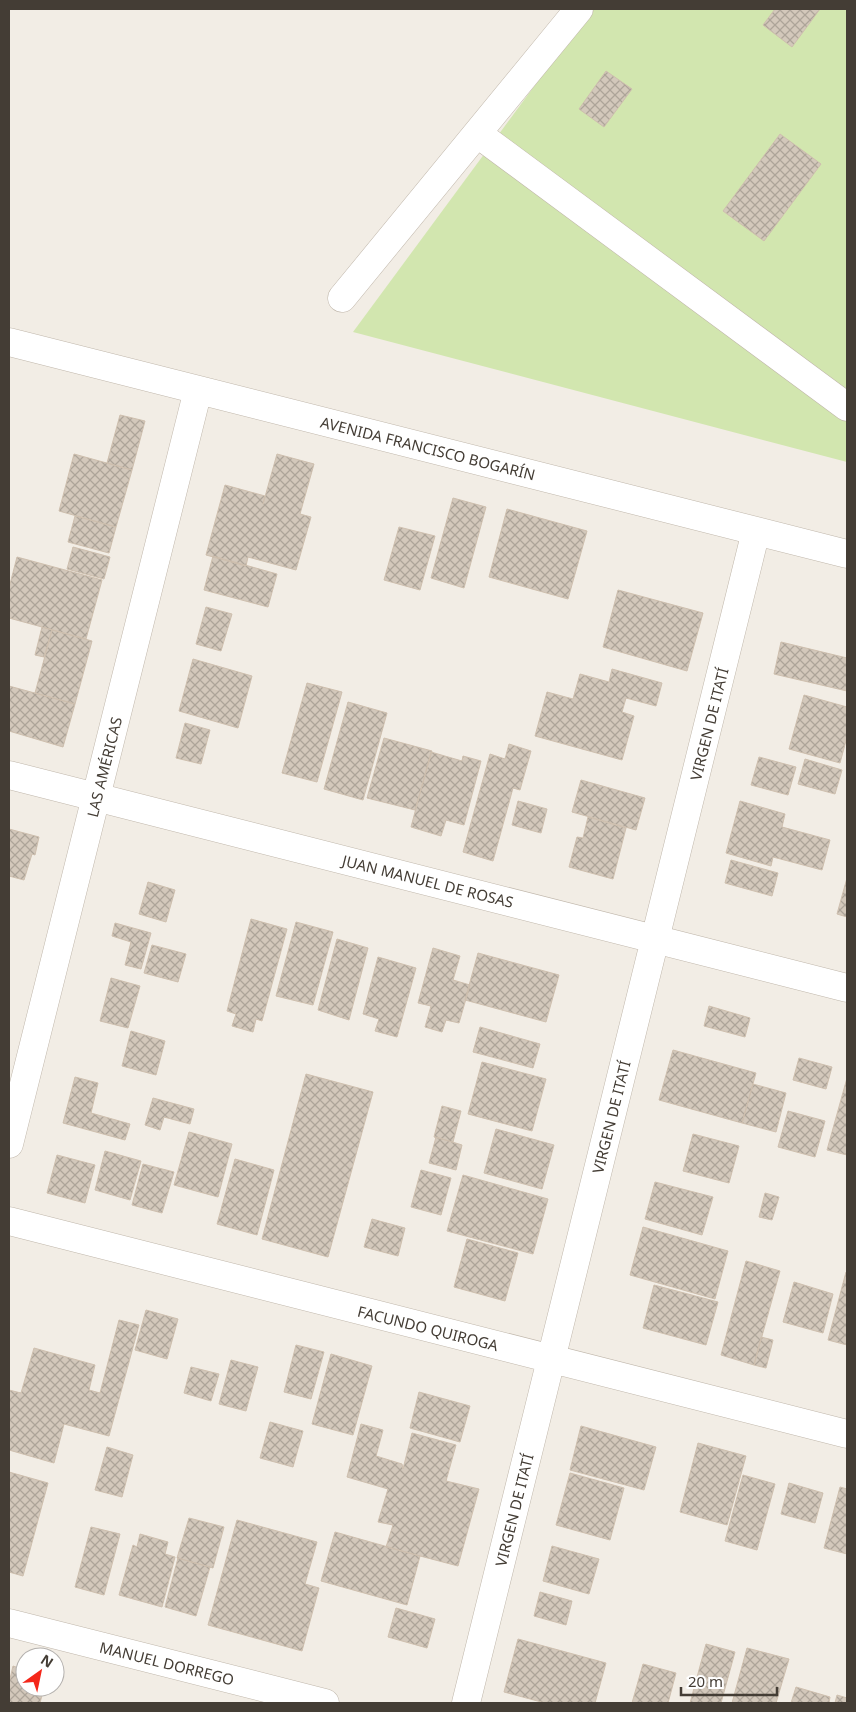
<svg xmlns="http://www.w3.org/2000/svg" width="856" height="1712" font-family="'Noto Sans',sans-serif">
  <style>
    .grass { fill: #d2e6af }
    .building { fill: url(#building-cross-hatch); stroke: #cebfae }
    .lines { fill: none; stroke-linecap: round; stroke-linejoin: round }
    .minor-casing { stroke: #c0b7ab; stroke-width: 29 }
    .minor { stroke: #fff; stroke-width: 28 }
    .labels { text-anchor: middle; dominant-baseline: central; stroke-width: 4.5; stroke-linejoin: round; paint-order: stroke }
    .street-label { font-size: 15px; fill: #443d35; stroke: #fff }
  </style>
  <defs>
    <pattern id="building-cross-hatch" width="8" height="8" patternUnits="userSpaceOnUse" patternTransform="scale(1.25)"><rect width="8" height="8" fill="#d3c8bb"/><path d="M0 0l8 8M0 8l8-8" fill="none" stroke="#ada499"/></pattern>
  </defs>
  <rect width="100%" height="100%" fill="#f2ede5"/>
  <path class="grass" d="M591 9H847V462L353 332Z"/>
  <path class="building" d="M775 9H820L792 47 763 25Z
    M606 71 632 89 604 127 579 109Z
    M780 134 821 164 764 241 723 211Z
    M120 415 145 421 132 470 107 463Z
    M74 454 132 470 116 527 59 511Z
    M277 454 314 464 300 514 311 517 296 570 248 557 246 566 206 555 225 485 265 496 263 504Z
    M453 498 486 507 464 588 431 578Z
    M507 509 587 531 568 599 489 577Z
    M75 516 116 527 109 553 68 542Z
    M399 527 435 536 420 590 384 580Z
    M73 547 110 557 104 579 67 569Z
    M213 556 277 574 268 607 204 590Z
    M17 557 102 580 86 639 9 618V588Z
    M618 590 703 613 687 671 603 647Z
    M206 607 232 614 221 651 196 644Z
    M42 627 52 630 44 657 35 655Z
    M52 630 92 641 75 704 35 693Z
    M781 642 847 658V691L774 674Z
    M193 659 252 676 238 728 179 711Z
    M612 669 662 683 656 706 626 698 622 712 634 716 622 760 535 736 547 692 573 699 580 674 609 682Z
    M307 683 342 692 317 782 282 773Z
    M9 686 75 704 63 747 9 731Z
    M804 695 847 707V737L840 763 789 749Z
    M348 702 387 713 363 800 324 789Z
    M185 723 210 730 201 764 176 758Z
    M384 738 432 751 415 810 367 798Z
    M509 744 531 751 520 790 513 788 493 861 463 852 490 754 505 759Z
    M431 752 462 761 463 756 481 761 464 825 446 820 441 836 411 827Z
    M759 757 796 767 788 795 751 785Z
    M805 759 842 770 835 794 798 784Z
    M581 780 645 798 636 830 572 812Z
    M518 801 547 809 541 833 512 825Z
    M740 801 785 814 782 827 830 840 822 870 773 857 771 866 726 853Z
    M588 817 626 828 613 879 569 867 577 837 583 838Z
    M9 829 39 837 35 855 32 854 24 880 9 876Z
    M731 860 778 873 772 896 725 883Z
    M847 878V917L837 914Z
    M148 882 175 890 166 922 139 914Z
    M251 919 287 929 262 1021 256 1019 253 1032 232 1026 236 1014 227 1011Z
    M296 922 333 932 313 1005 276 996Z
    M115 923 151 933 141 969 125 965 131 942 112 936Z
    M337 939 368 948 349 1020 318 1010Z
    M152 945 186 954 178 982 144 973Z
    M433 948 460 956 453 980 470 985 459 1023 446 1020 442 1032 425 1027 431 1006 418 1003Z
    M478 953 559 975 546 1022 465 1000Z
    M378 957 416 968 397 1037 375 1031 379 1019 363 1014Z
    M111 978 140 986 128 1028 100 1021Z
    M709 1006 750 1018 745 1037 704 1026Z
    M480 1027 540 1044 533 1068 473 1052Z
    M131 1031 165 1041 156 1075 122 1066Z
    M673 1050 756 1073 742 1123 659 1100Z
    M799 1058 832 1067 826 1089 793 1080Z
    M482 1062 546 1079 532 1131 468 1114Z
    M306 1074 373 1092 328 1257 262 1239Z
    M75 1077 98 1083 91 1113 130 1124 125 1140 63 1123Z
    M847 1078V1155L827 1150Z
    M753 1084 786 1093 776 1132 742 1123Z
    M153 1098 194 1109 190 1124 164 1117 160 1130 145 1125Z
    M442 1106 461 1111 453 1142 434 1137Z
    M788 1111 825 1121 815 1157 778 1147Z
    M496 1129 554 1145 542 1189 484 1173Z
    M189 1132 232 1144 218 1197 174 1185Z
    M693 1134 739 1146 729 1183 683 1171Z
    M436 1137 462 1145 456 1170 429 1163Z
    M105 1151 141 1161 130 1200 95 1190Z
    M57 1155 95 1165 85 1203 47 1193Z
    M235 1159 274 1170 257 1235 217 1224Z
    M143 1164 174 1172 162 1213 132 1205Z
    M421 1170 451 1178 441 1215 411 1207Z
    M463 1175 548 1199 533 1254 447 1231Z
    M655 1182 713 1197 702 1235 645 1219Z
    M765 1193 779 1197 772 1220 759 1217Z
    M372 1219 405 1228 398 1256 364 1247Z
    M643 1227 728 1251 715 1299 630 1275Z
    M467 1239 518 1253 505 1301 454 1287Z
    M746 1261 780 1271 754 1365 721 1355Z
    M846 1272 847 1273V1345L828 1340Z
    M794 1282 833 1294 823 1333 783 1322Z
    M654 1285 718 1302 706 1345 643 1328Z
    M146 1310 178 1319 167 1359 135 1350Z
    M119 1320 139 1325 109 1436 64 1424 54 1463 9 1450V1390L21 1393 34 1348 95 1365 89 1390 100 1393Z
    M761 1337 773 1340 766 1368 754 1365Z
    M296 1345 324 1352 311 1399 284 1392Z
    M331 1354 372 1366 353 1435 312 1424Z
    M231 1360 258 1367 246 1411 219 1404Z
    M191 1367 219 1374 211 1401 184 1393Z
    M419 1392 470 1406 460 1442 410 1428Z
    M270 1422 303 1431 293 1467 260 1458Z
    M361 1424 383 1430 376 1456 402 1464 403 1469 412 1433 456 1445 446 1481 479 1489 458 1566 386 1547 393 1525 378 1522 388 1489 347 1477Z
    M581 1426 656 1447 644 1490 570 1470Z
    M698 1443 746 1456 727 1525 680 1512Z
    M107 1447 133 1455 122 1497 95 1490Z
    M9 1472 48 1483 23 1576 9 1572Z
    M570 1473 624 1488 610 1540 556 1525Z
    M743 1475 775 1484 757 1550 725 1541Z
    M789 1483 823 1493 815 1523 781 1514Z
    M840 1487 847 1489V1554L824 1548Z
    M189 1518 224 1527 213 1568 177 1558Z
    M237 1520 317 1542 305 1584 319 1588 302 1651 208 1625Z
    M91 1527 120 1534 104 1595 75 1587Z
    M335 1532 420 1556 407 1605 321 1581Z
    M140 1534 168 1542 165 1554 175 1557 162 1607 119 1595 133 1545 137 1547Z
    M552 1546 599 1559 589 1594 543 1581Z
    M178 1558 210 1567 196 1616 165 1607Z
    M540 1592 572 1601 566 1625 534 1616Z
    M396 1608 435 1619 427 1648 388 1637Z
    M518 1639 606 1663 595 1703H545L504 1692Z
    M706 1644 735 1652 721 1703H690Z
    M747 1648 789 1659 776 1703H732Z
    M643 1664 676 1673 668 1703H632Z
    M13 1666 25 1670V1687H44L40 1703H9V1683Z
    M796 1687 830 1697 829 1703H791Z
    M837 1695 847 1698V1703H835Z"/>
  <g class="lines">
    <g class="minor-casing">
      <path id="minor" d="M478 134 847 407
        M342 298 579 9
        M9 342 847 554
        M9 775 847 988
        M9 1144 198 390
        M9 1221 847 1434
        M9 1623 325 1703
        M466 1703 756 531"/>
    </g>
    <use href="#minor" class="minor"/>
  </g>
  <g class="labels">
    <g class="street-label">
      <text transform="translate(428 448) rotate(14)">AVENIDA FRANCISCO BOGARÍN</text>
      <text transform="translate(709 724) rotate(-76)">VIRGEN DE ITATÍ</text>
      <text transform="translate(104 767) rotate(-76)">LAS AMÉRICAS</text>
      <text transform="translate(428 881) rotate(14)">JUAN MANUEL DE ROSAS</text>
      <text transform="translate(611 1117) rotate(-76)">VIRGEN DE ITATÍ</text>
      <text transform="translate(428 1328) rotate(14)">FACUNDO QUIROGA</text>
      <text transform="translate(514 1510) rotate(-76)">VIRGEN DE ITATÍ</text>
      <text transform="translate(167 1663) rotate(14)">MANUEL DORREGO</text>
    </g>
  </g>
  <rect width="856" height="1712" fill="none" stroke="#443d35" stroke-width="20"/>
  <g transform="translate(40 1672) rotate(33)"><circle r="24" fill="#ffffff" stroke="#b4b1ae"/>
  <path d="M0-4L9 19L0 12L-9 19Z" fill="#f4271a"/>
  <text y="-8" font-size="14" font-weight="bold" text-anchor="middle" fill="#443d35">N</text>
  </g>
  <path d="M681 1687v8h96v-8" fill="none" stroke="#443d35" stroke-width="2.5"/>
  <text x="688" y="1687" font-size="15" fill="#443d35" stroke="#ffffff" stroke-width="4" paint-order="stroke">20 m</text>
</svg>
